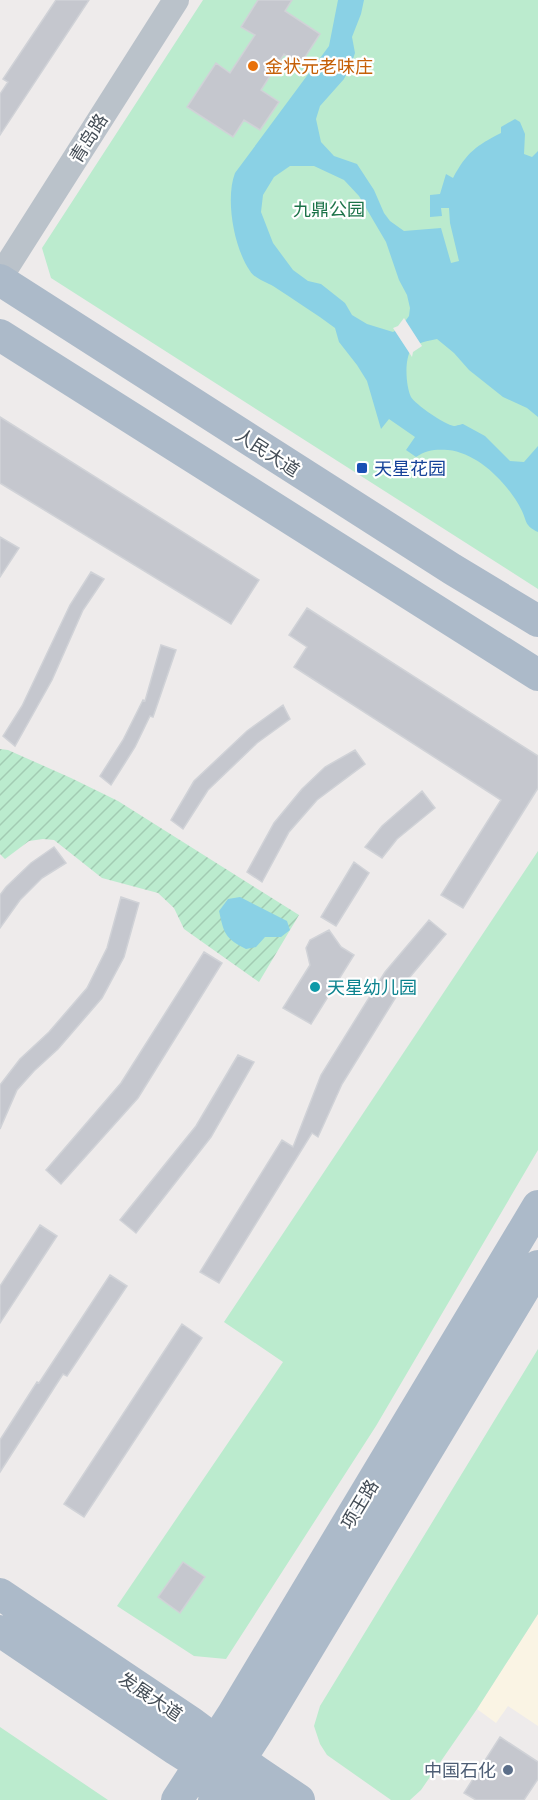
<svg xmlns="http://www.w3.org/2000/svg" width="538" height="1800" font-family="'Exo 2','Noto Sans SC',sans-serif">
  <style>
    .commercial { fill: #faf4e4 }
    .park { fill: #bbebce }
    .garden { fill: url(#garden-furrows) }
    .water { fill: #8ad1e5; fill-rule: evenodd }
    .pier { fill: #eeebeb }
    .building { fill: #c5c7ce; stroke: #d0d2d7; stroke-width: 1.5 }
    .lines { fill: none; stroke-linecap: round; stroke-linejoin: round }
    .minor { stroke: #bac2ca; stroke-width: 26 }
    .major { stroke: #acbac9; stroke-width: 32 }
    .food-dot { fill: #e8710a; stroke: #fff; stroke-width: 2 }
    .transit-dot { fill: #1a4fb4; stroke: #fff; stroke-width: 2 }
    .culture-dot { fill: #0f9aa8; stroke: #fff; stroke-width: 2 }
    .service-dot { fill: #5c6f8a; stroke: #fff; stroke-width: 2 }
    .labels { text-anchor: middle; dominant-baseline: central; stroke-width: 4.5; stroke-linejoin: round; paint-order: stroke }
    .food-label { font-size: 18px; fill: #c56008; stroke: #fff; text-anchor: start }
    .street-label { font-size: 18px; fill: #454e57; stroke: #fff }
    .park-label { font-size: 18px; fill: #1c7349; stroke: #fff }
    .transit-label { font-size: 18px; fill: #164399; stroke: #fff; text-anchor: start }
    .culture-label { font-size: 18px; fill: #0d838f; stroke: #fff; text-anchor: start }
    .service-label { font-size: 18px; fill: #4e5e75; stroke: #fff; text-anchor: end }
  </style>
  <defs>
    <pattern id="garden-furrows" width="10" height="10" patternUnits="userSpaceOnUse" patternTransform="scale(1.5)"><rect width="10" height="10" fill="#bbebce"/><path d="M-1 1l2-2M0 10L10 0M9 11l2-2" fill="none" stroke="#a2cbb3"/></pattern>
  </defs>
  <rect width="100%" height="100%" fill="#eeebeb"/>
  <path class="commercial" d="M538 1614V1726L508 1706 496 1723 477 1709Z"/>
  <path class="park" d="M203 0H538V589L51 278 42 248Z
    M538 851V1150L376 1426 226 1659 194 1656 117 1606 283 1362 224 1322Z
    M538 1349V1614L477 1709 421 1790 410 1800H391L327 1755 320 1744 314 1726 320 1706Z
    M0 1727 108 1800H0Z"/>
  <path class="garden" d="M0 749 8 750 71 778 118 801 299 915 259 982 184 929 174 908 158 893 102 878 54 840 43 839 29 841 5 859 0 854Z"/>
  <path class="water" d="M338 0H364L361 14 352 37 355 53 351 65 344 79 320 106 316 119 321 142 334 156 357 164 374 190 384 213 390 221 404 231 441 228 451 263 459 261 450 223 449 208H441L442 216 430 217V195L440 194 446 174 453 178C467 152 476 146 501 133V127L515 119 520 122 525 134 524 154 532 157 538 151V417L527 408 503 397 469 370 454 353 437 339C428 341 417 342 411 350 404 360 406 387 411 397 415 404 445 425 454 426 456 426 462 424 463 424L485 436 510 461 524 462 538 446V532C525 526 527 522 522 511 508 483 478 453 448 450 436 449 426 450 416 457L406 450 415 437 389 419 381 429 367 381 357 365 339 342 335 328C315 313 294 300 273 286 266 282 254 278 250 271 234 248 225 199 235 173L329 46ZM290 166H314L344 180 359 196 386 242 399 280 407 295 410 308 409 316 400 328 393 332 367 324 352 315 345 303 321 284 308 281 293 270 273 243 261 212 263 195 274 177Z
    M240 897 287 921 290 930 281 937H265L256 947 246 949C225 938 224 934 219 911L228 899Z"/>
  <path class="pier" d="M404 318 422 346 413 352 412 357 393 328 398 326Z"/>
  <path class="building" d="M56 0H89L0 135V94L8 82 3 79Z
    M258 0H292L285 11 320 34 300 65 284 54 261 90 279 102 260 130 244 120 233 137 187 107 216 63 230 73 255 35 241 27Z
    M0 417 259 580 231 624 0 483Z
    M0 537 19 548 0 577Z
    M91 572 104 579 83 610 52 680 15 746 3 736 22 706 70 605Z
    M307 608 538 756V788L463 908 441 895 501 800 294 667 307 647 289 635Z
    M161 645 176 650 153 717 150 716 135 747 111 785 100 776 123 740 143 700 145 701Z
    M283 705 290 719 257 743 208 790 183 829 171 820 194 781 247 731Z
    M355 750 365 764 317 800 289 832 262 882 247 872 274 823 302 789 325 767Z
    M422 791 435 808 397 839 382 858 365 847 382 826Z
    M54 847 66 863 42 878 20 900 0 928V895L6 887 31 863Z
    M354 862 369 873 336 926 321 917Z
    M121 897 139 903 124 957 102 998 58 1049 34 1071 17 1090 0 1129V1085L20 1059 49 1032 87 988 107 948Z
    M429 920 446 934 404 984 342 1084 318 1137 312 1133 219 1283 200 1272 282 1140 293 1147 321 1075 385 972Z
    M329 930 341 947 354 955 311 1024 283 1008 310 965 306 948 310 940Z
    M204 952 222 963 138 1098 61 1184 46 1170 121 1083Z
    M238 1055 254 1062 211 1137 136 1233 120 1220 196 1126Z
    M40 1225 57 1236 0 1323V1286Z
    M110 1275 127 1286 67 1376 63 1374 0 1472V1440L37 1382 39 1383Z
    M182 1324 202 1338 84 1517 64 1504Z
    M183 1562 205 1577 180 1613 158 1597Z
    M500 1737 538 1762V1779L524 1800H476L464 1793Z"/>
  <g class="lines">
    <path class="minor" d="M0 277 176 0"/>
    <path class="major" d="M0 280 452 569 538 621
      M0 335 538 675
      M0 1594 192 1723 256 1771 299 1800
      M0 1631 175 1749 256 1800
      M177 1800 233 1714 538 1206
      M214 1800 259 1730 538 1266"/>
  </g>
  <circle class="food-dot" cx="253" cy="66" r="6"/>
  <rect class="transit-dot" x="356" y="462" width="12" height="12" rx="3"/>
  <circle class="culture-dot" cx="315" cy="987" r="6"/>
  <circle class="service-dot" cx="508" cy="1770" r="6"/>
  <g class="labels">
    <g class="food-label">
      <text x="265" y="66">金状元老味庄</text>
    </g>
    <g class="street-label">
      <text transform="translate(88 138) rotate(-58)">青岛路</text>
      <text transform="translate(268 452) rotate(33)">人民大道</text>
      <text transform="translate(359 1504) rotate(-59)">项王路</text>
      <text transform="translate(151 1696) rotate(34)">发展大道</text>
    </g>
    <g class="park-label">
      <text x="329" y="209">九鼎公园</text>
    </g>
    <g class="transit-label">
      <text x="374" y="468">天星花园</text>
    </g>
    <g class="culture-label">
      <text x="327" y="987">天星幼儿园</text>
    </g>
    <g class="service-label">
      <text x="496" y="1770">中国石化</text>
    </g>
  </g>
</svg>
